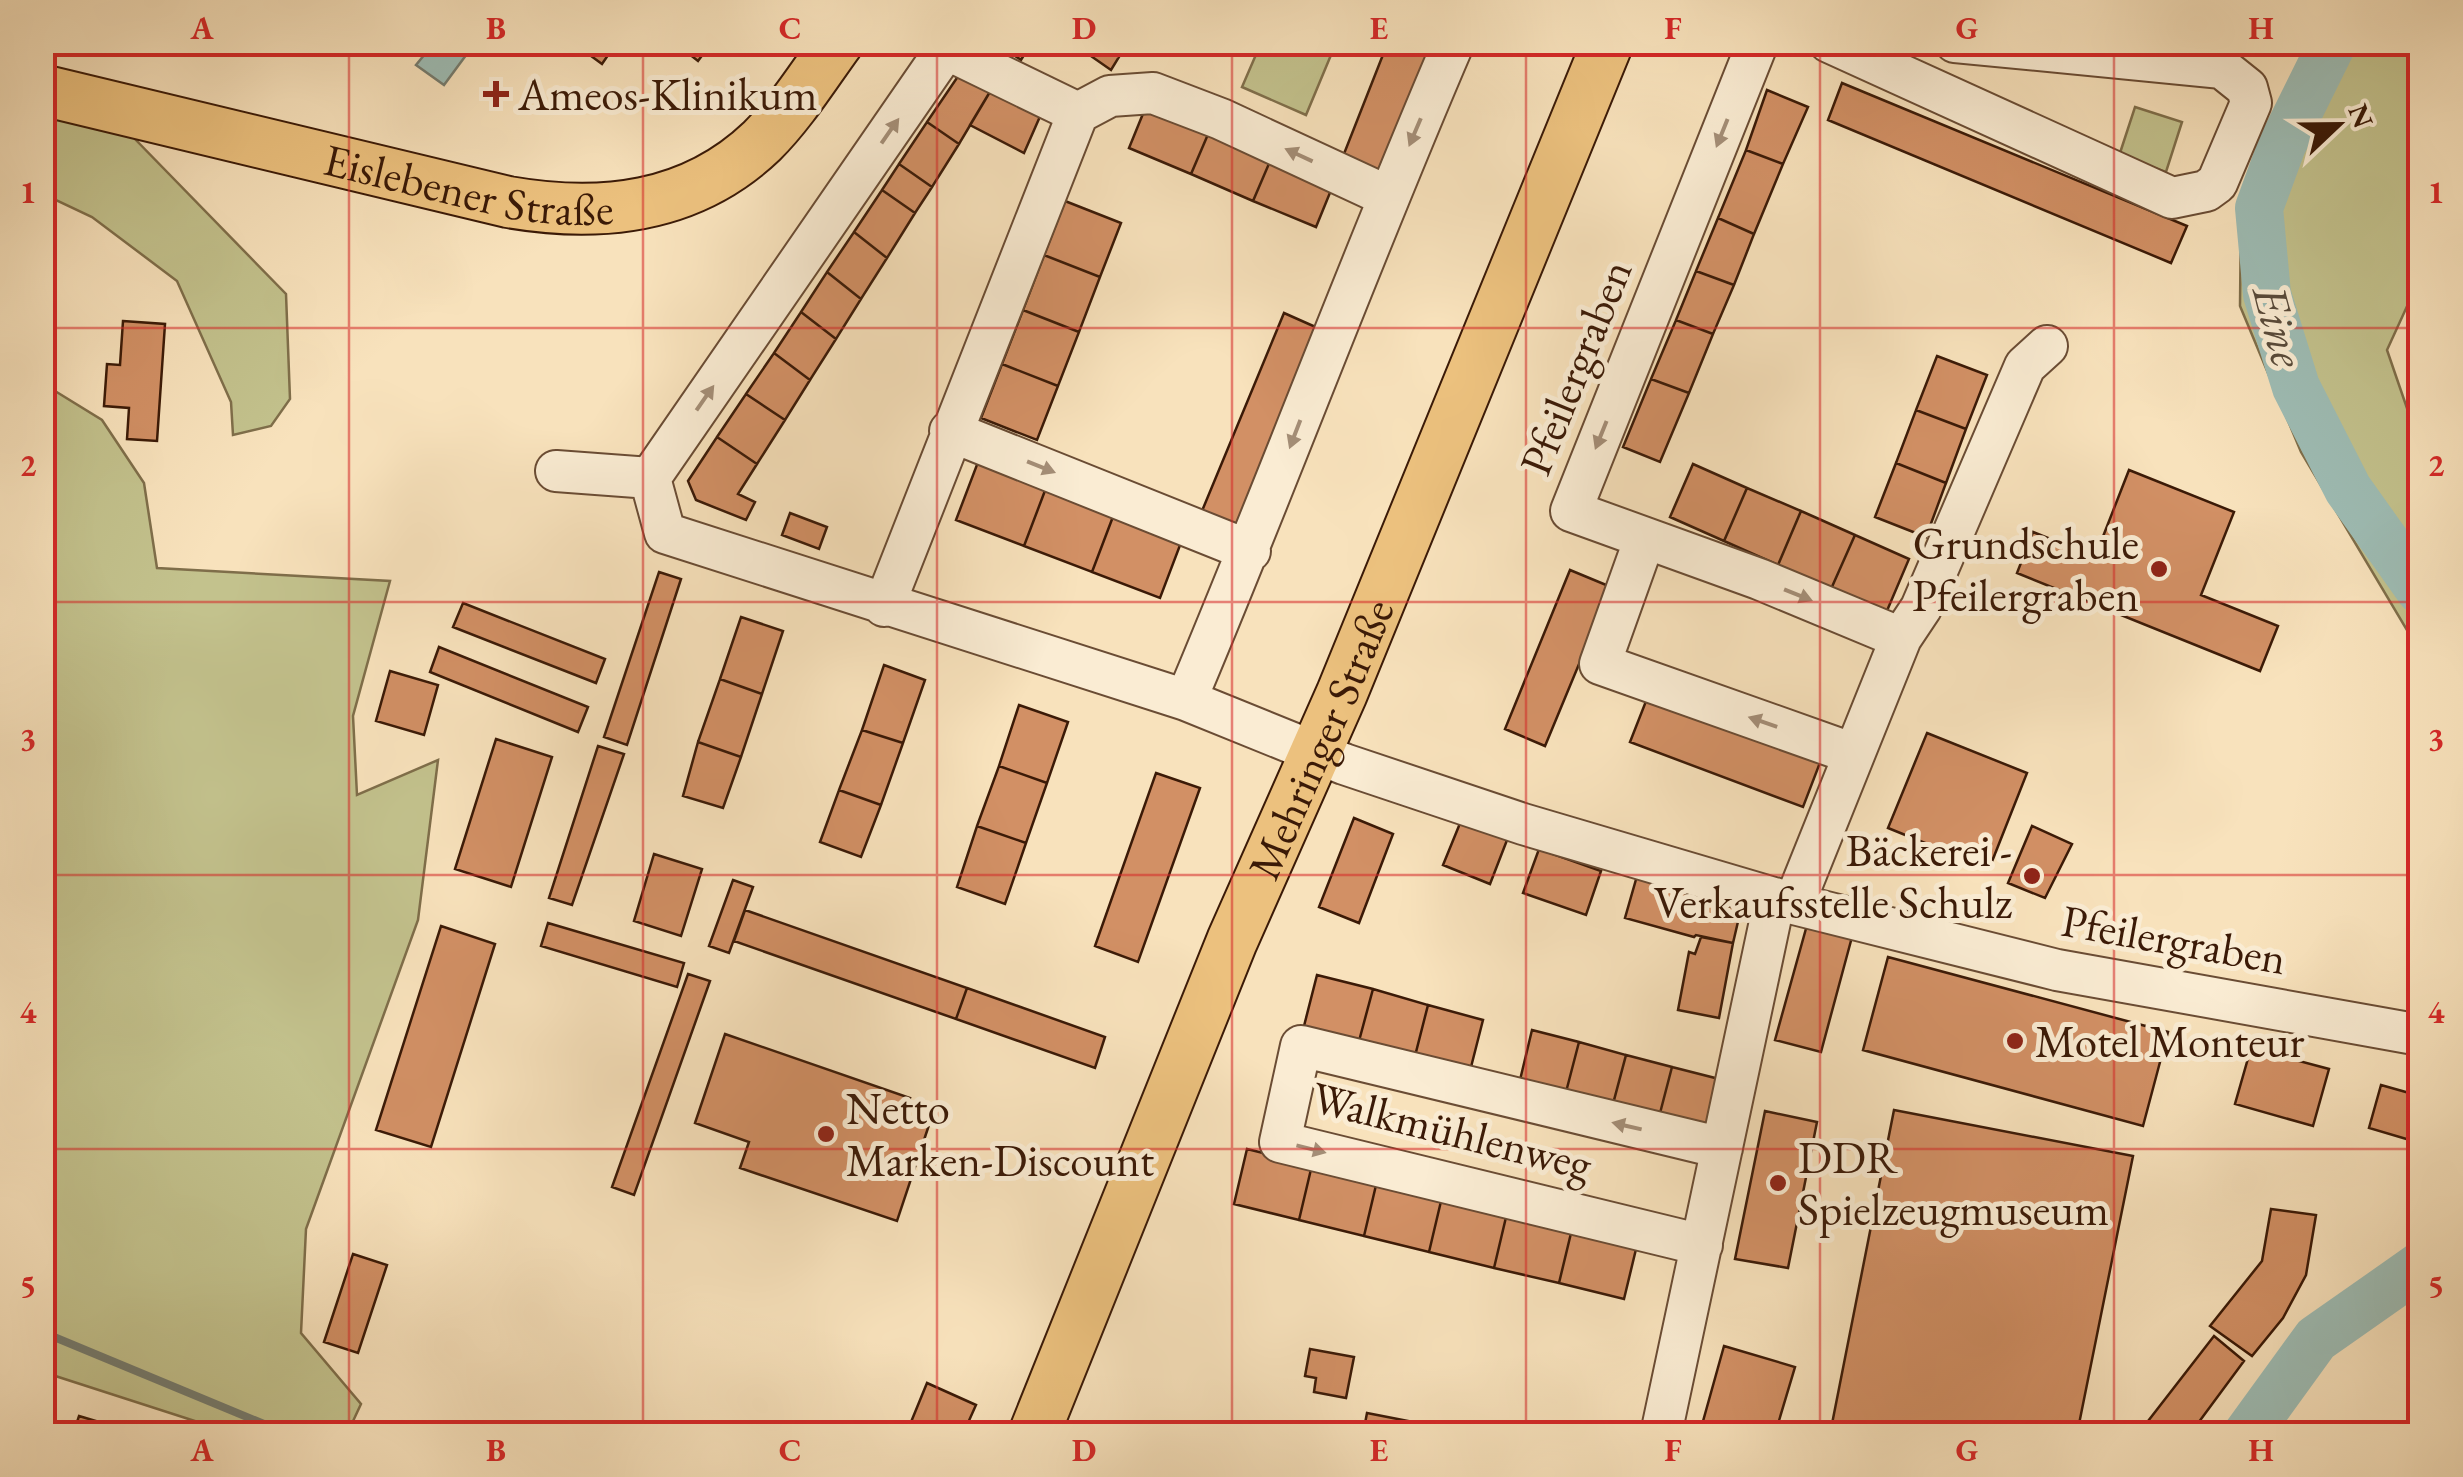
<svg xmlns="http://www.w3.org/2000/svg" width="2463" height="1477" font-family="'EB Garamond',serif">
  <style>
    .green { fill: #c3c28d; stroke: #7f6e4a; stroke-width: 2.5 }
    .water { fill: #9ebdb5; stroke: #767c6f; stroke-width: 2.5 }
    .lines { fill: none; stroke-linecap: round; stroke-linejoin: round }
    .stream { stroke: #767c6f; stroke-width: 8 }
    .river { stroke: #9ebdb5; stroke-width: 48 }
    .building { fill: #d29065; stroke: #3b1a07; stroke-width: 2.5 }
    .minor-casing { stroke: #6a4c34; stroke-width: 44 }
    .major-casing { stroke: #3b1a07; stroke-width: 54 }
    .minor { stroke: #faecd3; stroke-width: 40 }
    .major { stroke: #ecc17e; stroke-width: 50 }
    .oneway { fill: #a48e77 }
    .grid { fill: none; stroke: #d62828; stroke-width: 2.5; stroke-opacity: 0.55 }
    .poi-dot { fill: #8f2418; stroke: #faecd3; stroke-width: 4 }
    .labels { text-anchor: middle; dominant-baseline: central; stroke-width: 10; stroke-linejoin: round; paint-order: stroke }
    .poi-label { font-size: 45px; fill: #3b1a07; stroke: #faecd3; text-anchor: start }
    .street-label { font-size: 45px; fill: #3b1a07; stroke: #faecd3 }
    .water-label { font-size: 48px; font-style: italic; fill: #594b3b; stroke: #faecd3 }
    .neatline { fill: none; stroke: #d62828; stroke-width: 4 }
    .grid-label { font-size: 32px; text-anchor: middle; font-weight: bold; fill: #d62828 }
  </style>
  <rect width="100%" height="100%" fill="#f8e2bc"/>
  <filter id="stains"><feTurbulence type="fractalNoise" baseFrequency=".002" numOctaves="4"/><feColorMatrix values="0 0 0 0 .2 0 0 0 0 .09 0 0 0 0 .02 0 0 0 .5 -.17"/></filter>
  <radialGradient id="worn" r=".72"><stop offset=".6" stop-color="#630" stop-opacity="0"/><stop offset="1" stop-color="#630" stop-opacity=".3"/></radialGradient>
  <path class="green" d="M1261 43H1336L1306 115 1242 87Z
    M2339 43H2420V278L2387 350 2420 446V652L2301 452 2240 306 2241 210Z
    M2135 107 2182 122 2166 172 2119 156Z
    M43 112 132 136 286 294 290 399 271 426 233 435 231 402 177 281 92 217 43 194Z
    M42 383 102 420 144 483 157 568 390 581 353 716 357 795 438 760 418 920 306 1229 301 1333 361 1404 347 1434H235L43 1372Z"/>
  <path class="water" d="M434 43H475L444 85 416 65Z"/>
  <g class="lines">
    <path class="stream" d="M42 1332 288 1434"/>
    <path class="river" d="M2333 42 2282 145 2259 208 2267 294 2296 387 2348 489 2420 590
      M2247 1434 2316 1339 2420 1266"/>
  </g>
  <path class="building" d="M572 42H617L602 64Z
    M674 42H712L698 61Z
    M995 42H1032L1021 60Z
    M1096 42 1119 57 1111 70 1088 54Z
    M1388 42H1433L1376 185 1338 169Z
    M965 66 997 80 959 144 927 122Z
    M997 80 1045 105 1024 153 970 125Z
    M1842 83 2187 226 2171 263 1828 120Z
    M1767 90 1808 107 1783 164 1746 150Z
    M1149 99 1212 125 1191 174 1129 148Z
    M927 122 959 144 932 187 899 164Z
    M1212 125 1274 152 1253 201 1191 174Z
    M1746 150 1783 164 1754 234 1718 218Z
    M1274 152 1336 178 1316 227 1253 201Z
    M899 164 932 187 915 213 882 190Z
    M882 190 915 213 887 258 854 232Z
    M1065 201 1121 223 1100 277 1044 255Z
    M1718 218 1754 234 1734 285 1696 271Z
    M854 232 887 258 861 299 827 272Z
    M1044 255 1100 277 1079 332 1023 310Z
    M1696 271 1734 285 1713 334 1676 320Z
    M827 272 861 299 836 339 801 312Z
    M1023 310 1079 332 1058 386 1002 364Z
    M801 312 836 339 810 380 774 353Z
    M1284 313 1320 329 1233 538 1197 523Z
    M1676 320 1713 334 1689 393 1651 379Z
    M123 321 165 324 157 441 127 439 129 408 104 406 107 364 120 365Z
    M774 353 810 380 785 420 746 394Z
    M1937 356 1987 375 1966 429 1916 410Z
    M1002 364 1058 386 1037 440 981 418Z
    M1651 379 1689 393 1660 462 1623 447Z
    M746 394 785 420 757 464 717 437Z
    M1916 410 1966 429 1946 483 1896 463Z
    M717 437 757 464 738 494 755 502 746 520 696 500 688 481Z
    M978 462 1046 488 1024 546 956 520Z
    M1896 463 1946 483 1926 537 1875 517Z
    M1693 464 1747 488 1724 541 1670 517Z
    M2129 470 2234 512 2201 595 2278 626 2260 671 2017 573 2033 532 2095 557Z
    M1046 488 1114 514 1092 572 1024 546Z
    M1747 488 1801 511 1778 565 1724 541Z
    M1801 511 1855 535 1831 589 1778 565Z
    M790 513 827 527 819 549 782 535Z
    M1114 514 1182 540 1160 598 1092 572Z
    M1855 535 1909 559 1886 613 1831 589Z
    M1570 570 1611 587 1545 746 1505 729Z
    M659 572 681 579 627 745 604 737Z
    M463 603 605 659 596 683 453 627Z
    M741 617 783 631 762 694 720 679Z
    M439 647 588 707 578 732 430 672Z
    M884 665 925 680 903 743 862 730Z
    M390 671 438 685 424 735 376 721Z
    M720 679 762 694 741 757 698 742Z
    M1648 696 1821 760 1803 807 1630 742Z
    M1019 705 1068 722 1047 783 999 766Z
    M862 730 903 743 881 805 839 790Z
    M1927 733 2027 773 1989 869 1888 828Z
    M496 739 552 757 511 887 455 869Z
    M698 742 741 757 723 808 683 796Z
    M598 746 624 754 572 905 549 898Z
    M999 766 1047 783 1026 843 977 826Z
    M1156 773 1200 788 1138 962 1095 946Z
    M839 790 881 805 861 857 820 842Z
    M1463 816 1509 835 1490 884 1443 865Z
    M1354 818 1393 834 1359 923 1319 907Z
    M977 826 1026 843 1005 904 957 887Z
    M2032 826 2072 844 2045 898 2008 883Z
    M1539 849 1601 871 1586 915 1523 893Z
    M654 854 702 869 681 936 634 921Z
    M1637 876 1733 903 1740 913 1733 943 1696 935 1694 937 1625 918Z
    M733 880 753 887 729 953 709 946Z
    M745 910 967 988 956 1019 734 941Z
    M548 923 684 963 677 987 541 946Z
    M1807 925 1852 937 1821 1052 1775 1040Z
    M441 926 495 944 431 1147 376 1130Z
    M1701 937 1733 943 1719 1018 1678 1010 1689 952 1695 954Z
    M1888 957 2168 1032 2143 1126 1863 1050Z
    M688 974 710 981 634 1195 612 1187Z
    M1317 975 1373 989 1359 1041 1304 1026Z
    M967 988 1105 1037 1095 1068 956 1019Z
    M1373 989 1428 1005 1415 1056 1359 1041Z
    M1428 1005 1483 1020 1470 1071 1415 1056Z
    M1532 1030 1579 1042 1566 1092 1520 1080Z
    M725 1034 910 1098 903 1117 929 1125 897 1221 740 1168 749 1142 695 1123Z
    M1579 1042 1626 1055 1613 1104 1566 1092Z
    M2251 1048 2329 1069 2313 1126 2235 1104Z
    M1626 1055 1672 1067 1659 1117 1613 1104Z
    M1672 1067 1719 1079 1706 1129 1659 1117Z
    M2381 1085 2420 1096V1143L2369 1128Z
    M1894 1110 2133 1156 2077 1434H1830Z
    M1765 1111 1817 1122 1788 1268 1735 1259Z
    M1247 1149 1312 1165 1299 1220 1234 1204Z
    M1312 1165 1377 1181 1364 1236 1299 1220Z
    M1377 1181 1442 1197 1429 1252 1364 1236Z
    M1442 1197 1507 1213 1494 1268 1429 1252Z
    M2271 1209 2316 1215 2306 1275 2283 1318 2252 1356 2210 1326 2262 1261Z
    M1507 1213 1572 1229 1559 1283 1494 1268Z
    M1572 1229 1637 1245 1624 1299 1559 1283Z
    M353 1254 387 1265 358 1353 324 1342Z
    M2214 1336 2244 1361 2190 1434H2138Z
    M1724 1346 1795 1367 1775 1434 1700 1432Z
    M1310 1349 1354 1357 1346 1398 1314 1392 1316 1378 1305 1376Z
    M927 1383 976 1405 963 1434H939L911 1422Z
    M1367 1413 1408 1421 1405 1434H1363Z
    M79 1416 123 1429 121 1434H73Z"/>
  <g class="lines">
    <g class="minor-casing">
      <path id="minor" d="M1758 42 1571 511 1759 579 1901 638
        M1829 42 2172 198 2206 191 2217 183 2251 103 2247 88 2222 68 1955 42
        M946 49 1078 113
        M1078 113 1110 96 1153 93 1221 119 1387 196
        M950 431 1250 551
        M556 471 650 478
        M650 478 665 533 1186 700 1344 764 1523 824 1794 904 2057 970 2420 1035
        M650 478 951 42
        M1645 538 1600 664 1854 754
        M884 606 1078 113
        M1186 700C1278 482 1360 260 1454 42
        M1794 904 1901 638 1921 608 2025 366 2047 346
        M1702 1245 1280 1142 1301 1046 1722 1148
        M1661 1434 1775 898"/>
    </g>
    <g class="major-casing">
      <g id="major">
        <path id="s1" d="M42 90 508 202C600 218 691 209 762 141 791 112 814 75 838 42"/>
        <path id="s2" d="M1034 1434 1232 941 1342 693 1608 42"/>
      </g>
    </g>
    <use href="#minor" class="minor"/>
    <use href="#major" class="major"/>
  </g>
  <defs><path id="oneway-solid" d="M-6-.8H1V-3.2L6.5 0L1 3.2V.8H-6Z" transform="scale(2.5)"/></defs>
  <g class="oneway">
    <use href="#oneway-solid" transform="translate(890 131) rotate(-55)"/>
    <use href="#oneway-solid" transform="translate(1415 132) rotate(113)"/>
    <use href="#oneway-solid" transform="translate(1722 133) rotate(112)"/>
    <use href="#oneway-solid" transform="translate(1299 155) rotate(-155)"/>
    <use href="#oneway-solid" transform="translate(705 398) rotate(-55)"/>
    <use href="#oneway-solid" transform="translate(1295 434) rotate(111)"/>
    <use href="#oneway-solid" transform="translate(1601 435) rotate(112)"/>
    <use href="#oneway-solid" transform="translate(1041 467) rotate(22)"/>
    <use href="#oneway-solid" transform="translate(1798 595) rotate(22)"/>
    <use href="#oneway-solid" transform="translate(1763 722) rotate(-161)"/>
    <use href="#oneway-solid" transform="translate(1627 1126) rotate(-167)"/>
    <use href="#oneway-solid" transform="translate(1311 1149) rotate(14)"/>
  </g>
  <path class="grid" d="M349 42V1434M643 42V1434M937 42V1434M1232 42V1434M1526 42V1434M1820 42V1434M2114 42V1434M42 328H2420M42 602H2420M42 875H2420M42 1149H2420"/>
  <g class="poi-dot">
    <path d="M491 79h10v10h10v10h-10v10h-10v-10h-10v-10h10z"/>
    <circle cx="2159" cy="569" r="10"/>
    <circle cx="2032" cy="876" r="10"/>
    <circle cx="2015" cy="1041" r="10"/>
    <circle cx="826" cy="1134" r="10"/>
    <circle cx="1778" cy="1183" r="10"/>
  </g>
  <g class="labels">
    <g class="poi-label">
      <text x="518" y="94">Ameos-Klinikum</text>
      <text x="2139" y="543" text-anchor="end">Grundschule<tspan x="2139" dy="52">Pfeilergraben</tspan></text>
      <text x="2012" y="850" text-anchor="end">Bäckerei -<tspan x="2012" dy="52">Verkaufsstelle Schulz</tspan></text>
      <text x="2035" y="1041">Motel Monteur</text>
      <text x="846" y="1108">Netto<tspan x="846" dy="52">Marken-Discount</tspan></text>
      <text x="1798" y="1157">DDR<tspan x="1798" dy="52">Spielzeugmuseum</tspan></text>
    </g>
    <g class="street-label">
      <text stroke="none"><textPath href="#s1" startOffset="438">Eislebener Straße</textPath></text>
      <text transform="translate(1575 367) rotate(-68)">Pfeilergraben</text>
      <text stroke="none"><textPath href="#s2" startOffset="752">Mehringer Straße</textPath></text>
      <text transform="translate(2174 939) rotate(10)">Pfeilergraben</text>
      <text transform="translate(1452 1130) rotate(14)">Walkmühlenweg</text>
    </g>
    <g class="water-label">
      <text transform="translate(2280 326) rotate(75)">Eine</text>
    </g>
  </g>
  <rect width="2463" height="1477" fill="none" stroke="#f8e2bc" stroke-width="110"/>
  <g transform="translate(2338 125) rotate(68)" stroke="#faecd3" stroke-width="8" paint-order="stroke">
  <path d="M0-8L18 38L0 25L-18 38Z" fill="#3b1a07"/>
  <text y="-15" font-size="28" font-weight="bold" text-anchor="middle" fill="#3b1a07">N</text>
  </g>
  <rect x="55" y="55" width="2353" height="1367" class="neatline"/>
  <g class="grid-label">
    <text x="202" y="39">A</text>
    <text x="496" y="39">B</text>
    <text x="790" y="39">C</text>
    <text x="1084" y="39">D</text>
    <text x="1379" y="39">E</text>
    <text x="1673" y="39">F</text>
    <text x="1967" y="39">G</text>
    <text x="2261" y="39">H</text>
    <text x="28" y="203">1</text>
    <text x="2436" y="203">1</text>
    <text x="28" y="476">2</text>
    <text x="2436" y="476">2</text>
    <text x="28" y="750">3</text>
    <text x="2436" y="750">3</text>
    <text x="28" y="1023">4</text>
    <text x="2436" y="1023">4</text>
    <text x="28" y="1297">5</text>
    <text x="2436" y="1297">5</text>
    <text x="202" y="1461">A</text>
    <text x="496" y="1461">B</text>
    <text x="790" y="1461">C</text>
    <text x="1084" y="1461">D</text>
    <text x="1379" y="1461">E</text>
    <text x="1673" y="1461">F</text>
    <text x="1967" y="1461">G</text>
    <text x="2261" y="1461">H</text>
  </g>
  <rect width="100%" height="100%" filter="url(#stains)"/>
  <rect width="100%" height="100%" fill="url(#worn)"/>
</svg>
